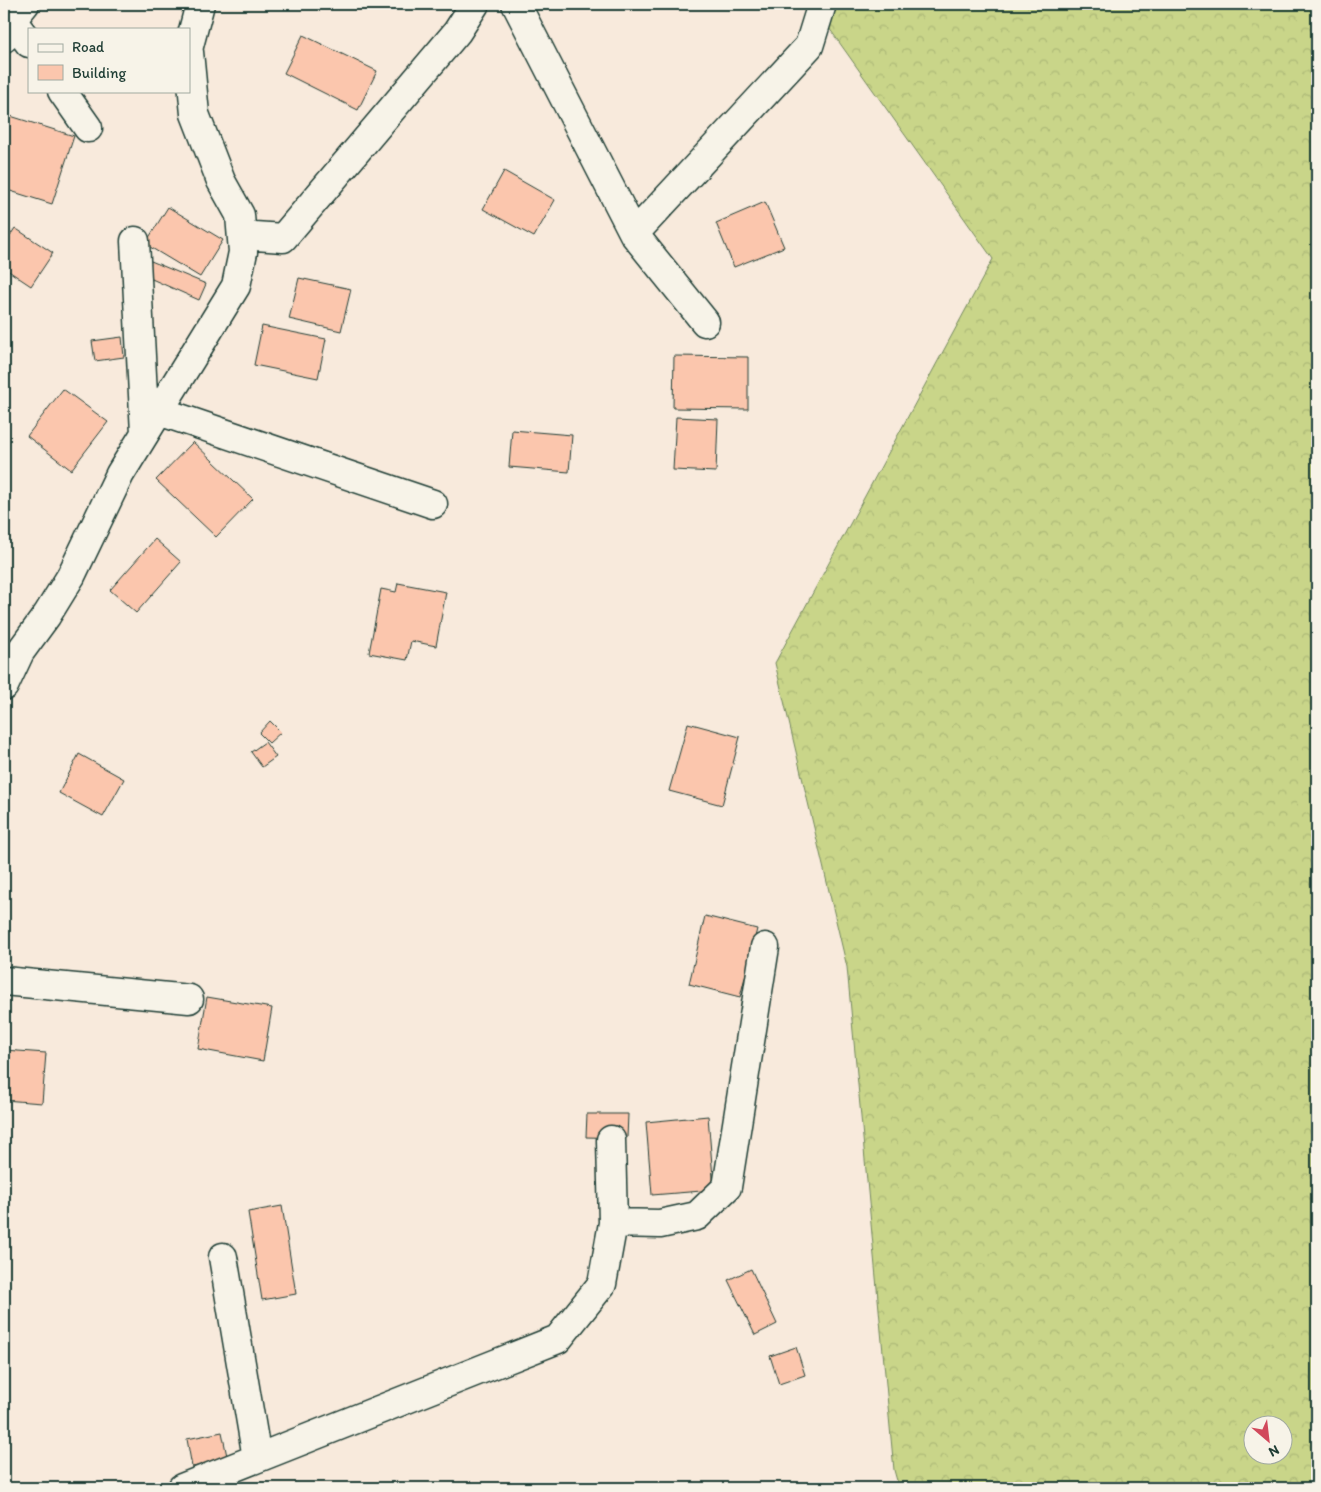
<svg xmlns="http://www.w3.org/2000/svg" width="1321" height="1492" font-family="Itim,sans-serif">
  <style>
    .forest { fill: url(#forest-crowns); stroke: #74895e; fill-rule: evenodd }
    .building { fill: #fbc6ad; stroke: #1f3d34 }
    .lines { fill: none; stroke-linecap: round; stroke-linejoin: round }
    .street-casing { stroke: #1f3d34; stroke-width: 31 }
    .street { stroke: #f7f3e8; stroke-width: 28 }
  </style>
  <defs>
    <pattern id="forest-crowns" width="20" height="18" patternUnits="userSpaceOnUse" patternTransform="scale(1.25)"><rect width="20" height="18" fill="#c9d589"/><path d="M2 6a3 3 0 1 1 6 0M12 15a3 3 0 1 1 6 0" fill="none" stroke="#acb877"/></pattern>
  </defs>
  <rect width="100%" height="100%" fill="#f8eadc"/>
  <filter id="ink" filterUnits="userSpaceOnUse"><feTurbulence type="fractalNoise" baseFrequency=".02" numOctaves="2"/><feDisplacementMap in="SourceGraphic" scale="10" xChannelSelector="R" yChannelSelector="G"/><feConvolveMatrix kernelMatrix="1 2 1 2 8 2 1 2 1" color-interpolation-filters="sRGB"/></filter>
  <g filter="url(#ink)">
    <path class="forest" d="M812 4H1317V1488H899L894 1470 847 967 775 663 993 259ZM1254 1424H1284V1454H1254Z"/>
    <path class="building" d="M303 35 377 71 358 110 284 73Z
      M4 114 74 136 52 204 4 189Z
      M504 171 555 200 534 237 483 209Z
      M765 202 784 247 734 267 716 223Z
      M168 207 223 240 200 277 145 244Z
      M15 228 53 253 31 286 4 268V245Z
      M151 261 206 284 199 300 145 276Z
      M299 278 351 289 341 331 289 319Z
      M262 326 326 339 318 378 254 365Z
      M122 337 124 357 95 361 92 341Z
      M674 356 748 357V409L673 408Z
      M63 389 108 422 71 470 27 436Z
      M676 417 718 419 716 472 673 470Z
      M512 430 572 435 569 472 509 467Z
      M193 442 253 499 216 537 156 480Z
      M155 539 181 562 136 613 110 590Z
      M398 583 446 592 436 646 411 641 407 660 369 653 381 589 396 592Z
      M270 721 281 732 269 743 259 733Z
      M688 723 740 737 722 805 669 791Z
      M265 742 276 757 262 767 251 752Z
      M79 754 124 779 103 817 59 793Z
      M705 916 757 929 740 997 689 984Z
      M207 997 272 1008 263 1061 198 1049Z
      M4 1050 46 1053 42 1103 4 1100Z
      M587 1114H628L627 1138 586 1137Z
      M708 1116 714 1190 652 1195 646 1122Z
      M282 1206 296 1294 262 1300 248 1212Z
      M751 1269 777 1324 755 1335 728 1280Z
      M796 1347 805 1375 779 1384 770 1356Z
      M222 1432 228 1461 192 1467 187 1439Z"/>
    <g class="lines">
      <g class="street-casing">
        <path id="street" d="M516 4 634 234 705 322
          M12 20 29 43
          M4 38 12 20 25 4
          M189 46 200 4
          M62 91 88 128
          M634 234 809 46 822 4
          M242 235 283 238 457 32 475 4
          M135 241 145 433
          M159 411 433 504
          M4 686 20 652 47 615 71 576 120 474 236 286 243 252 240 215 221 181 195 114 189 52
          M4 981 189 999
          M613 1223 660 1224 697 1216 727 1187 765 947
          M223 1257 257 1458
          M182 1488 558 1339 602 1284 613 1223 611 1140"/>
      </g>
      <use href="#street" class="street"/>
    </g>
  </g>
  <rect width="1321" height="1492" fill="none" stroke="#f7f3e8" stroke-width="20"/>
  <rect x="10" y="10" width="1301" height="1472" fill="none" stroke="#1f3d34" stroke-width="2" filter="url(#ink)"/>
  <rect x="28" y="28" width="162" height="65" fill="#f7f3e8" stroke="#a1aaa0"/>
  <rect x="38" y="44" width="25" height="8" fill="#f7f3e8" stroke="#a1aaa0"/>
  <text x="72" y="52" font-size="15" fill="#1f3d34">Road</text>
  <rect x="38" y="65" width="25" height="15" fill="#fbc6ad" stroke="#a1aaa0"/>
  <text x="72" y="78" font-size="15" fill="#1f3d34">Building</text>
  <g transform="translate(1268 1440) rotate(152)"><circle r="24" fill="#f7f3e8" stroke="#a1aaa0"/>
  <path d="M0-4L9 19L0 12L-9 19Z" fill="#d1495b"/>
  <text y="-8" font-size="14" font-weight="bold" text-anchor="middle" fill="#1f3d34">N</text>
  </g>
</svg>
